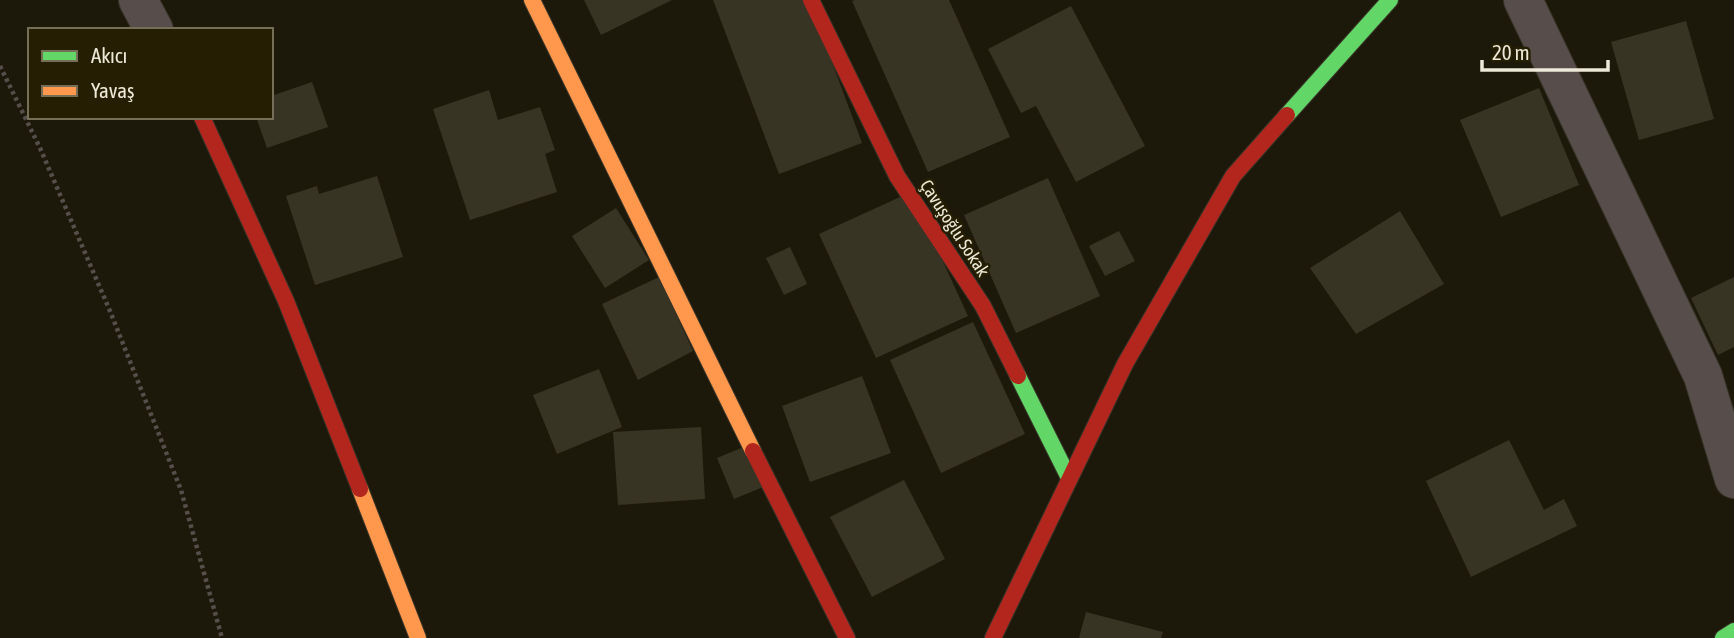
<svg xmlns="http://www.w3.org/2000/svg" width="1734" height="638" font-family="'Asap Condensed',sans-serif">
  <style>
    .building { fill: #383424 }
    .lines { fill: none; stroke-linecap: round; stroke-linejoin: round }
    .street-casing { stroke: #383529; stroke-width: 40 }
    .fast-casing { stroke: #383529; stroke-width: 18 }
    .slow-casing { stroke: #383529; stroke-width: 18 }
    .jam-casing { stroke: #383529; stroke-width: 18 }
    .path { stroke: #554f4b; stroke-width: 4.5; stroke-dasharray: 3.5 3.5; stroke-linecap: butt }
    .street { stroke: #574e4c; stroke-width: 38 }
    .fast { stroke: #63d668; stroke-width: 16 }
    .slow { stroke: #ff974d; stroke-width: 16 }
    .jam { stroke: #b3261e; stroke-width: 16 }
    .labels { text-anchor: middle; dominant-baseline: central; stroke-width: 5; stroke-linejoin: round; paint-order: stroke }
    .street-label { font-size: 18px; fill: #ede9d8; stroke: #251e02 }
  </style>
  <rect width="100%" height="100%" fill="#1d190a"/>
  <path class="building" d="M584 0H672L601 35Z
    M713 0H809L862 143 779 174Z
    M855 0H949L1010 137 928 172 852 1Z
    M1071 6 1145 146 1076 182 1036 106 1021 113 988 49Z
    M1686 21 1714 119 1639 140 1611 42Z
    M312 82 328 127 267 148 256 117H271V96Z
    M1539 88 1579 185 1501 217 1460 120Z
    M489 90 498 120 540 107 555 150 545 154 557 192 470 220 433 109Z
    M377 176 403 257 315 285 286 196 317 186 319 194Z
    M1048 178 1100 296 1016 333 964 215Z
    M911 192 968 316 876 358 819 234Z
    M616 208 649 260 605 288 572 236Z
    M1400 211 1444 284 1356 334 1310 268Z
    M1119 231 1135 261 1105 276 1089 246Z
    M790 247 807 284 784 295 766 258Z
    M659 277 693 351 638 380 602 304Z
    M1734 277V347L1718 355 1691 298Z
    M973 322 1025 434 941 473 890 360Z
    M599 369 622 427 557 454 533 395Z
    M862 376 891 453 810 482 782 406Z
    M701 427 705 499 618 505 613 432Z
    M1509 440 1544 510 1564 499 1577 526 1471 577 1426 481Z
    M746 446 763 487 734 499 717 458Z
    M904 480 945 559 872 597 830 517Z
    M1086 612 1163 632 1161 638H1079Z"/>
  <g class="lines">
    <g class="street-casing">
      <path id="street" d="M138 0 154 30
        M1523 0 1703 376 1734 479"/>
    </g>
    <g class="fast-casing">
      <path id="fast" d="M1287 115 1390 0
        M1018 376 1069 478
        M1723 638 1734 631"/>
    </g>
    <g class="slow-casing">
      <path id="slow" d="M532 0 753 451
        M360 489 418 638"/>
    </g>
    <g class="jam-casing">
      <path id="jam" d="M811 0 897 176 983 306 1018 376
        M202 117 286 301 360 489
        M753 451 847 638
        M993 638 1125 364 1233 176 1287 115"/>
    </g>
    <path class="path" d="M0 66 40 148 110 311 181 490 222 638"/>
    <use href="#street" class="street"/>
    <use href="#fast" class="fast"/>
    <use href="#slow" class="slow"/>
    <use href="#jam" class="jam"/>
  </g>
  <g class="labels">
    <g class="street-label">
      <text transform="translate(955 228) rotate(57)">Çavuşoğlu Sokak</text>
    </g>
  </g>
  <rect x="28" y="28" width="245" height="91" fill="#251e02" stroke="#756f58" stroke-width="2"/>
  <rect x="42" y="51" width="35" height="10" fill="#63d668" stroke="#756f58" stroke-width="2"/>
  <text x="91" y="63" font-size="21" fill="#ede9d8">Akıcı</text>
  <rect x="42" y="86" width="35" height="10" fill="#ff974d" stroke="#756f58" stroke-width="2"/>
  <text x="91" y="98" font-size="21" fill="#ede9d8">Yavaş</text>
  <path d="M1482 60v10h126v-10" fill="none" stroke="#ede9d8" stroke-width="3.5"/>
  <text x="1492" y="60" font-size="21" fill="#ede9d8" stroke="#251e02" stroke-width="5" paint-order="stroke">20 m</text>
</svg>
